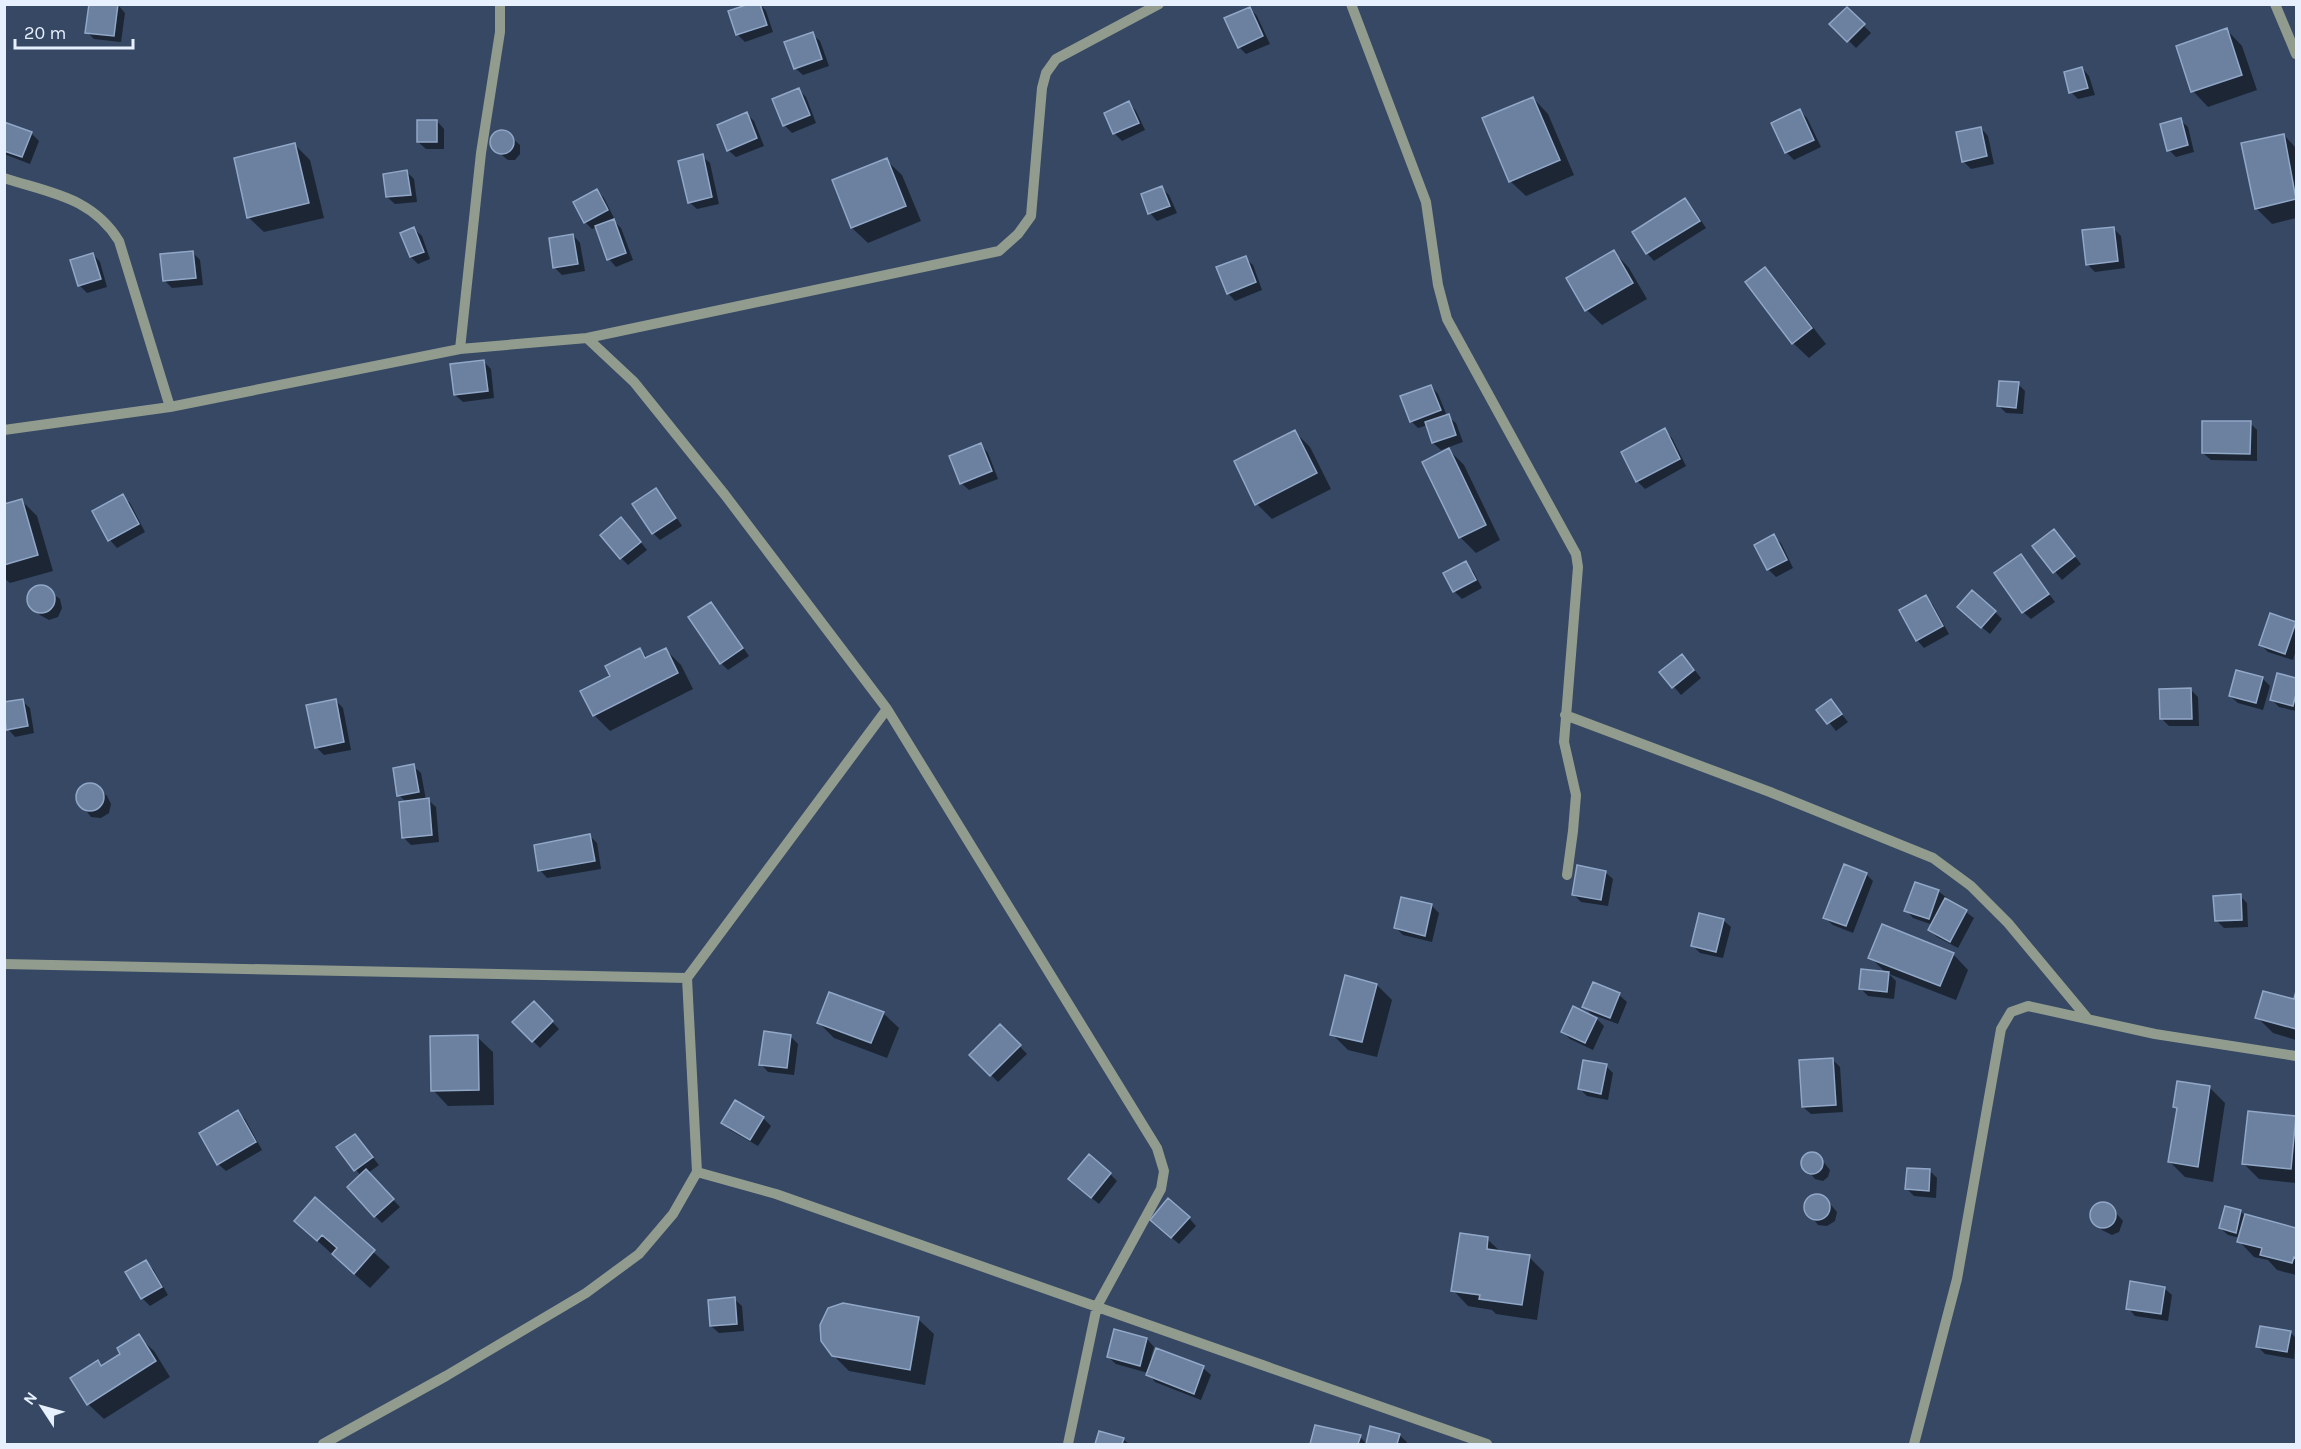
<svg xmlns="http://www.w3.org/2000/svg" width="2301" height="1449" font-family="Karla,sans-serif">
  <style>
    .shadow { fill: #0007 }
    .building { fill: #6c809f; stroke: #91a7c7; stroke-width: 1.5 }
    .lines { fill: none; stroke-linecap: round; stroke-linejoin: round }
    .minor { stroke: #919c8e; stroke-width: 10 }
  </style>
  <rect width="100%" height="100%" fill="#364864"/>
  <path class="shadow" d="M755 4H760L766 11 773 32 745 42 737 34Z
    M118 5 125 13 121 42 94 39 87 32Z
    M1250 8 1257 16 1270 44 1246 54 1239 47Z
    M1847 9 1871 33 1856 48 1832 24Z
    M2227 30 2242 46 2257 90 2208 107 2193 91Z
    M812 34 820 41 829 66 803 75 795 68Z
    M2082 68 2089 76 2095 95 2078 99 2071 92Z
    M799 90 806 97 816 123 792 133 784 125Z
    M1533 98 1548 114 1574 175 1526 196 1510 181Z
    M1129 103 1136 111 1145 130 1122 141 1114 133 1106 114Z
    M1800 111 1807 118 1821 147 1794 160 1786 152Z
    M747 114 754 121 764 146 736 157 728 150Z
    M2180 120 2188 127 2194 152 2176 157 2169 150Z
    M437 121 444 129V149H426L418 142Z
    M4 123 32 134 39 141 30 164 4 154Z
    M1981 128 1988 136 1994 164 1971 169 1963 161Z
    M505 132 520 145V154L515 160H508L493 148 492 140 496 133Z
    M2284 135 2296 148V218L2272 224 2256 208Z
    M295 145 310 160 324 218 264 232 248 217Z
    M702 156 710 163 719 204 697 209 689 202Z
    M886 160 902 175 921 221 868 243 852 228Z
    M407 172 414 179 417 202 395 204 387 197Z
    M1162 188 1169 195 1177 213 1157 221 1150 213 1143 195Z
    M596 190 604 198 614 218 612 219 621 228 633 260 616 267 609 259 597 227 592 229 585 222Z
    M1685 200 1692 207 1706 228 1654 261 1647 253 1634 232Z
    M2113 228 2121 236 2125 268 2095 272 2087 264Z
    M414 229 422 236 430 259 418 264 411 257Z
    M573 235 580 243 585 271 562 275 555 268Z
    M1614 252 1629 268 1647 299 1602 325 1587 310Z
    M193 253 200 260 203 285 172 288 164 280Z
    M93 254 100 262 107 287 87 293 79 285Z
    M1245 258 1253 265 1262 290 1235 301 1228 293Z
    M1765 269 1780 285 1826 344 1809 358 1793 343Z
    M483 361 491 369 494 398 463 402 455 395Z
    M2018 384 2025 391 2023 414 2006 413 1998 405Z
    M1431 386 1438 394 1447 416 1456 423 1463 442 1441 450 1433 443 1428 425 1418 428 1411 421Z
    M2250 423 2257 430V461L2211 460 2203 453Z
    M1664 430 1672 438 1686 466 1645 489 1637 481Z
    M1294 431 1310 447 1331 489 1272 519 1257 504Z
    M981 445 988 453 998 479 969 490 961 483Z
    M1449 450 1464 465 1500 540 1476 553 1460 537Z
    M656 490 664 498 682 526 660 540 653 533Z
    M122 496 130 503 145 532 117 548 110 540 94 512Z
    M21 500 37 516 53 571 10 583 4 578V505Z
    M628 526 647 550 628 565 621 558Z
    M1773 536 1781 543 1793 568 1776 577 1768 569Z
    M2061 539 2081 564 2062 580 2034 546Z
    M2021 556 2055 602 2031 619 2023 612Z
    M1465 563 1473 571 1482 588 1462 599 1454 591 1445 574Z
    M43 587 60 599 62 608 58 617 49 620 40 615 32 607 29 598 33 589Z
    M1926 597 1933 605 1949 634 1924 648 1917 640Z
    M711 604 718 611 749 656 728 670 721 663Z
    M1995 612 2002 619 1990 634 1967 615Z
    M2295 623 2296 649 2293 660 2268 652 2261 645Z
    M665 649 681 665 693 689 610 731 594 715 612 676 640 650 648 658Z
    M1689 663 1701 678 1681 695 1662 673Z
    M2278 675 2296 679V711L2279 707 2271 699Z
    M2262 678 2270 686 2263 710 2238 703 2230 696Z
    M2191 690 2198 697 2199 726H2169L2162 719Z
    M335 700 343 708 351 750 324 755 316 747Z
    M22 701 30 708 34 733 15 737 8 729 4 704Z
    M1831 701 1848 722 1836 731 1819 710Z
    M413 766 421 773 426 800H428L436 807 439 842 411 845 404 838 406 802 399 795Z
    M91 784 99 788 107 796 111 804 109 813 101 818 91 817 77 799 81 788Z
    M590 836 597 843 601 869 547 878 540 870Z
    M1605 872 1613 879 1608 906 1581 902 1573 894Z
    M1866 874 1873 881 1853 933 1833 925 1825 918Z
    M1938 891 1974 918 1958 948 1937 937 1930 930 1933 925 1913 918 1906 910Z
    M2240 896 2247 903 2248 927 2224 928 2216 920Z
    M1431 905 1439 913 1432 942 1403 935 1396 928Z
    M1723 920 1731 927 1723 958 1700 953 1693 946Z
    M1953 954 1968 970 1956 1000 1889 974 1896 981 1894 999 1868 996 1860 988 1886 973 1870 957Z
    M1377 985 1392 1000 1377 1057 1348 1050 1332 1034Z
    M1619 995 1627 1002 1618 1024 1591 1014 1584 1006Z
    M2296 996V1040L2273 1033 2257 1017 2295 1001Z
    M534 1003 559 1029 540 1048 514 1022Z
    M883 1013 899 1028 887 1058 834 1038 819 1023Z
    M1596 1018 1604 1026 1593 1050 1570 1039 1563 1032Z
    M1000 1026 1027 1054 998 1082 971 1055Z
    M790 1036 798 1044 794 1075 768 1072 761 1064Z
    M477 1037 493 1052 494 1105 448 1106 433 1090Z
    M1832 1059 1840 1067 1843 1112 1811 1114 1803 1107Z
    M1606 1066 1613 1073 1608 1100 1587 1096 1580 1089Z
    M2178 1083 2210 1088 2225 1103 2213 1182 2185 1177 2170 1162 2178 1111 2174 1107Z
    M736 1102 763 1118 771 1126 758 1146 730 1130 723 1123Z
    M238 1112 245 1119 262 1150 226 1171 218 1164Z
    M2249 1112 2296 1118V1183L2259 1179 2243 1163Z
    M355 1136 379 1165 368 1173 400 1207 382 1223 375 1216 361 1176 338 1147Z
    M1810 1154 1818 1155 1830 1170 1828 1177 1823 1181 1815 1179 1803 1165 1804 1158Z
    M1930 1171 1937 1178 1936 1198 1914 1196 1907 1189Z
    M1110 1174 1117 1181 1099 1204 1077 1186Z
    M1815 1195 1824 1197 1837 1212 1835 1221 1827 1226 1818 1225 1806 1209 1808 1200Z
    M315 1200 390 1267 370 1288 312 1236Z
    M2101 1204H2108L2123 1221 2119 1232 2112 1235 2102 1230 2094 1222 2092 1215 2094 1208Z
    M2241 1212 2245 1216 2296 1230V1275L2277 1270 2268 1260 2254 1257 2239 1241 2240 1238 2228 1235 2220 1228Z
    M1189 1218 1196 1226 1179 1244 1159 1227Z
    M1487 1239 1501 1252 1529 1257 1544 1272 1537 1320 1496 1314 1492 1310 1468 1306 1453 1290Z
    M146 1262 153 1269 168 1295 150 1306 142 1298Z
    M2164 1288 2172 1295 2168 1321 2135 1316 2128 1308Z
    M734 1299 742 1306 744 1331 719 1333 711 1326Z
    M918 1319 934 1334 925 1385 849 1371 833 1355Z
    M2290 1332 2296 1338 2294 1359 2265 1354 2258 1347Z
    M138 1336 154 1351 170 1377 104 1419 88 1404 97 1362 102 1367 122 1354Z
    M1147 1339 1154 1347 1151 1358 1203 1368 1211 1375 1201 1400 1155 1382 1148 1373 1116 1364 1108 1357Z
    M1316 1426 1360 1437 1367 1444 1371 1428 1399 1435 1407 1442 1406 1444H1312Z
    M1100 1433 1123 1439 1129 1444H1096Z"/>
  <path class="building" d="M89 4H118L114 36 85 33Z
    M749 4H760L767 25 736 35 728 11Z
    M1250 7 1263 36 1238 48 1224 18Z
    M1847 7 1865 24 1847 42 1829 24Z
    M2227 28 2242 75 2191 92 2176 46Z
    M813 32 822 59 794 69 784 42Z
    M2082 67 2088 88 2069 93 2064 72Z
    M799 88 810 115 783 126 772 99Z
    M1533 97 1560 160 1509 182 1482 118Z
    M1129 101 1139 123 1113 134 1104 113Z
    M1800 109 1814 140 1785 153 1771 123Z
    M747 112 757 138 727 151 717 125Z
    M2181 118 2188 145 2167 151 2160 124Z
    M417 120H437V142H417Z
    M4 122 32 132 22 157 4 151Z
    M1981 127 1987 156 1962 162 1956 132Z
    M490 142a12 12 0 1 1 24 0a12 12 0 1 1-24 0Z
    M2284 134 2296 199 2255 209 2241 143Z
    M295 143 309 203 247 218 234 158Z
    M703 154 712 197 688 203 678 161Z
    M887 158 906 206 851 228 832 180Z
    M407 170 411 195 386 197 383 174Z
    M1162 186 1170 206 1148 214 1141 194Z
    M597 189 608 210 584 223 573 202Z
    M1685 198 1700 221 1646 254 1632 232Z
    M614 219 626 253 607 260 595 226Z
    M414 227 424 252 410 257 400 233Z
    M2114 227 2118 261 2086 265 2082 230Z
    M573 234 578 264 553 268 549 238Z
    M1614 250 1633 283 1585 311 1566 278Z
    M193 251 196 278 163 281 160 254Z
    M93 253 101 279 78 286 70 260Z
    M1246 256 1256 282 1227 294 1216 267Z
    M1765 267 1812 328 1792 344 1745 282Z
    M484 360 488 391 454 395 450 364Z
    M1999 381 2019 382 2016 408 1997 406Z
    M1431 385 1441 410 1410 422 1400 396Z
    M1449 414 1456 435 1432 443 1425 422Z
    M2202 421H2251L2250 454 2202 453Z
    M1665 428 1680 459 1636 482 1621 452Z
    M1295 430 1317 473 1255 505 1234 461Z
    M981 443 992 471 960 484 949 456Z
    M1449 448 1486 525 1459 538 1422 462Z
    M656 488 676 518 652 534 632 504Z
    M123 494 139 524 108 541 92 511Z
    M22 499 38 555 4 565V504Z
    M621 517 641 542 620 559 600 535Z
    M2054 529 2075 556 2053 573 2032 546Z
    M1774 534 1787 560 1767 570 1754 545Z
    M2021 554 2049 594 2022 613 1994 573Z
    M1466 561 1476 580 1453 592 1443 573Z
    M27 599a14 14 0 1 1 28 0a14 14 0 1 1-28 0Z
    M1972 590 1996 611 1981 628 1957 607Z
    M1926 595 1943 626 1916 641 1899 610Z
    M711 602 743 648 720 664 688 617Z
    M2270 613 2296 622 2285 654 2259 645Z
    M640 648 645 658 666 648 678 673 593 716 580 691 610 676 605 666Z
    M1682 654 1694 670 1672 688 1659 672Z
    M2236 670 2263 677 2256 703 2229 696Z
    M2277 673 2296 678V694L2293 706 2270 700Z
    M2191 688 2192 719H2160L2159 689Z
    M23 699 28 726 6 730 4 702Z
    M336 699 344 742 315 748 306 705Z
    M1831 699 1842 714 1827 724 1816 710Z
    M414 764 419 792 397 796 393 768Z
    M76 797a14 14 0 1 1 28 0a14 14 0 1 1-28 0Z
    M429 798 432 835 402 838 399 802Z
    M590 834 595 861 538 871 534 845Z
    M1844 864 1867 873 1846 926 1823 918Z
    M1577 865 1606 871 1601 900 1572 895Z
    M1915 882 1939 890 1929 919 1904 911Z
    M2241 894 2242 920 2215 921 2213 896Z
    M1401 897 1432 904 1425 936 1394 928Z
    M1945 898 1967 910 1950 942 1928 930Z
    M1699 913 1724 919 1716 952 1691 946Z
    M1882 924 1954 953 1940 986 1868 958Z
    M1861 969 1889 972 1887 992 1859 989Z
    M1345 975 1377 984 1362 1042 1330 1035Z
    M1593 982 1620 993 1610 1018 1582 1007Z
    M2263 991 2294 999 2296 991V1029L2255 1018Z
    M829 992 884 1012 871 1043 817 1023Z
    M534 1001 553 1021 532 1042 512 1022Z
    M1573 1006 1597 1018 1585 1043 1561 1032Z
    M1000 1024 1021 1045 990 1076 969 1055Z
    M764 1031 791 1035 787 1068 759 1065Z
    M478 1035 479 1090 431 1091 430 1036Z
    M1833 1058 1836 1105 1802 1107 1799 1060Z
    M1583 1060 1607 1064 1601 1094 1578 1089Z
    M2177 1081 2210 1086 2198 1167 2168 1162 2177 1108 2173 1107Z
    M735 1100 764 1117 750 1140 721 1123Z
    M238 1110 256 1142 217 1165 199 1133Z
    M2248 1111 2296 1116 2291 1169 2242 1164Z
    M355 1134 373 1157 354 1171 336 1147Z
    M1801 1163a11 11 0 1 1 22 0a11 11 0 1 1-22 0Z
    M1089 1154 1111 1173 1091 1198 1068 1179Z
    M1907 1168 1930 1169 1929 1191 1905 1189Z
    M366 1169 394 1199 374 1217 347 1187Z
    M1804 1207a13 13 0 1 1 26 0a13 13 0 1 1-26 0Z
    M315 1197 375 1250 354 1274 332 1254 337 1248 322 1235 317 1241 294 1221Z
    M1168 1198 1190 1217 1171 1238 1150 1220Z
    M2090 1215a13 13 0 1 1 26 0a13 13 0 1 1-26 0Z
    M2225 1206 2241 1210 2236 1233 2219 1228Z
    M2245 1214 2296 1228V1258L2294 1257 2292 1263 2260 1255 2262 1248 2237 1242Z
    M1460 1233 1488 1237 1487 1249 1530 1255 1522 1305 1479 1299 1480 1295 1451 1291Z
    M146 1260 162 1287 141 1299 125 1272Z
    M2130 1281 2165 1287 2161 1314 2126 1309Z
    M735 1297 737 1324 710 1326 708 1300Z
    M843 1303 919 1317 910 1370 832 1356 821 1341 820 1325 828 1308Z
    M2260 1326 2291 1331 2287 1352 2256 1347Z
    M1114 1329 1147 1338 1140 1366 1107 1357Z
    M139 1334 156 1361 87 1405 70 1378 98 1360 101 1366 120 1354 117 1348Z
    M1156 1348 1204 1366 1194 1394 1146 1375Z
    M1315 1425 1361 1435 1358 1444H1310Z
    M1370 1426 1400 1434 1397 1444H1366Z
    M1099 1431 1124 1438 1122 1444H1095Z"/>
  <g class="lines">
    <path class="minor" d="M1351 4 1426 202 1438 285 1447 319 1576 554 1578 567 1564 742 1576 795 1573 831 1567 875
      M2275 4 2296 54
      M4 178C50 193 92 197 119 241L170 407
      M460 349 481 153 500 32V4
      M4 430 170 407 460 349 587 338 999 251 1018 234 1031 216 1042 88 1046 73 1056 59 1159 4
      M887 709 1157 1148 1164 1171 1161 1189 1097 1306 1068 1444
      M1565 715 1770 792 1933 858 1971 886 2008 923 2088 1019
      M4 964 687 978
      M697 1172 776 1194 1487 1444
      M323 1444 446 1376 586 1293 639 1254 673 1214 697 1172 687 978 887 709 725 495 634 382 587 338
      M1914 1444 1957 1279 2001 1029 2011 1012 2028 1006 2155 1034 2296 1056"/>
  </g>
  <rect width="2301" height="1449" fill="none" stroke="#e7f0fe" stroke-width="12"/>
  <g transform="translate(42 1407) rotate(306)" stroke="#364864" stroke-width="4.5" paint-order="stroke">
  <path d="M0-4.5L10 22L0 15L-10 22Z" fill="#e7f0fe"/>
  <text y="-9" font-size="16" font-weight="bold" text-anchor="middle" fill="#e7f0fe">N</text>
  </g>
  <path d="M15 39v9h118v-9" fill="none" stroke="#e7f0fe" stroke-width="3"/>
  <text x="24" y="39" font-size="18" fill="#e7f0fe" stroke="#364864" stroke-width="4.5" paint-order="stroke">20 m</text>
</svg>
